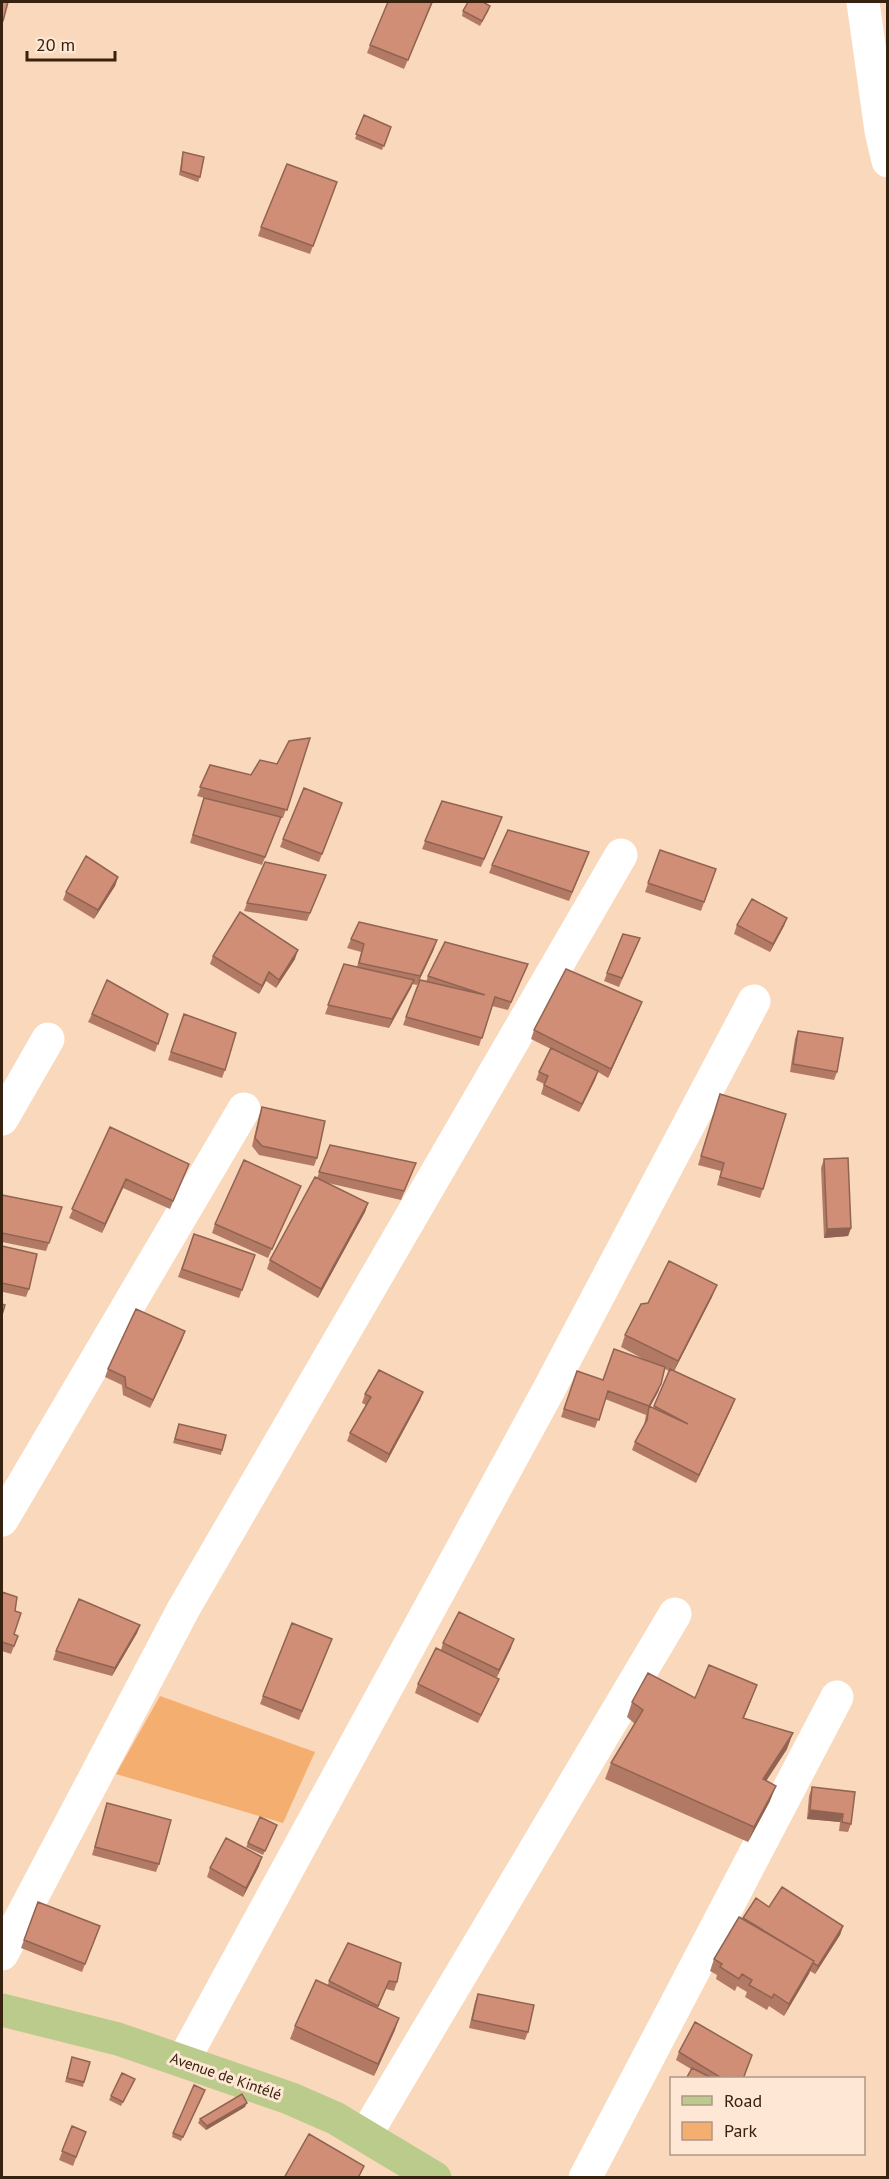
<svg xmlns="http://www.w3.org/2000/svg" width="889" height="2179" font-family="'PT Sans',sans-serif">
  <style>
    .green { fill: #f4af70 }
    .lines { fill: none; stroke-linecap: round; stroke-linejoin: round }
    .minor { stroke: #fff; stroke-width: 33 }
    .major { stroke: #bbcb8b; stroke-width: 33 }
    .wall { fill: #b27a65; fill-rule: evenodd }
    .shaded-wall { fill: #916352 }
    .building { fill: #cf8e75; stroke: #916352; stroke-width: 1.5 }
    .labels { text-anchor: middle; dominant-baseline: central; stroke-width: 6; stroke-linejoin: round; paint-order: stroke }
    .street-label { font-size: 15px; fill: #36220f; stroke: #fee7d5 }
  </style>
  <rect width="100%" height="100%" fill="#f9d8bc"/>
  <path class="green" d="M160 1696 315 1752 283 1823 116 1774Z"/>
  <g class="lines">
    <path class="minor" d="M863 2 881 131 888 161
      M2 1119 48 1039
      M2 1520 244 1109
      M2 1954 184 1608 621 855
      M183 2061 547 1393 754 1001
      M365 2136 675 1614
      M585 2178 837 1697"/>
    <path class="major" d="M2 2010 118 2039 289 2098 335 2118 435 2178"/>
  </g>
  <path class="wall" d="M433 2 404 69 367 53 370 45Z
    M489 10 480 26 462 16 463 11Z
    M364 115 391 127 382 150 355 139Z
    M183 152 200 177 198 182 179 175 182 156Z
    M337 182 310 254 258 236 261 227Z
    M310 738 283 818H281L262 865 190 843 201 807 246 809 197 796 210 765 251 775 277 764Z
    M442 801 499 826 481 867 422 849Z
    M342 803 319 862 280 847 283 839Z
    M660 850 716 869 701 911 645 892Z
    M586 861 569 901 489 873 492 865Z
    M118 877 115 886 94 919 63 900 66 892Z
    M322 884 307 921 244 911 247 903Z
    M787 918 784 926 770 952 734 934 737 925Z
    M640 938 619 987 604 981 607 973Z
    M351 939 434 949 417 985 412 984 389 1028 325 1014 344 964 357 967 361 952 347 948Z
    M213 956 295 959 276 988 266 981 259 994 210 964Z
    M528 964 508 1010 492 1006 479 1046 403 1025 420 980 426 982 428 976Z
    M642 1002 608 1078 598 1072 595 1080 579 1112 541 1094 544 1084 536 1080 539 1072 551 1049 531 1039 534 1030Z
    M92 1014H168L155 1052 88 1022Z
    M184 1014 225 1070 222 1078 168 1060Z
    M798 1031 837 1072 834 1080 790 1072 795 1039Z
    M720 1094 763 1189 760 1198 717 1185 721 1171 698 1165Z
    M262 1107 317 1158 314 1166 259 1155 252 1146 259 1116Z
    M110 1127 189 1164 170 1209 123 1188 102 1233 69 1218Z
    M330 1145 413 1171 401 1200 328 1183 368 1203 365 1212 318 1298 267 1269 270 1260 317 1178Z
    M824 1159 851 1228 848 1236 824 1238 821 1168Z
    M297 1194 268 1258 212 1233 215 1224Z
    M2 1195 62 1207 46 1251 2 1242Z
    M194 1234 255 1255 239 1298 178 1277Z
    M2 1246 29 1289 26 1297 3 1292 2 1298Z
    M712 1297 674 1371 732 1407 696 1483 632 1450 635 1442 644 1425 646 1415 605 1399 595 1428 561 1417 577 1371 603 1380 647 1361 621 1347 625 1335ZM665 1369 669 1371 653 1408 650 1407 658 1392Z
    M185 1331 150 1408 123 1395 122 1385 105 1377 108 1369Z
    M423 1392 420 1400 386 1463 347 1441 350 1433 366 1405 362 1403 365 1394Z
    M179 1424 222 1450 221 1455 173 1443Z
    M2 1592 15 1611 14 1634 18 1636 11 1654 2 1651Z
    M140 1625 137 1633 112 1676 53 1660 56 1651Z
    M443 1643 511 1648 496 1678 499 1679 495 1687 478 1723 415 1693 418 1684 441 1650Z
    M329 1647 299 1720 260 1704 263 1696Z
    M695 1698 751 1701 744 1718 787 1749 766 1781 770 1801 748 1842 605 1779 611 1763 635 1724 627 1717 632 1702Z
    M812 1787 851 1824 848 1832 839 1831 840 1822 807 1819 809 1796Z
    M107 1803 159 1864 156 1872 92 1855Z
    M275 1829 263 1855 246 1847 248 1843Z
    M259 1866 243 1897 207 1877 210 1868Z
    M38 1902 100 1926 82 1972 21 1948Z
    M769 1907 843 1926 840 1935 815 1974 810 1971 784 2016 769 2006 767 2010 745 1997 747 1992 737 1986 735 1991 716 1979 717 1975 710 1971 714 1959 743 1918Z
    M348 1943 397 1982 394 1991 386 1989 378 2008 395 2030 374 2076 290 2039 295 2026 327 1986Z
    M478 1994 528 2032 525 2040 469 2028 475 2002Z
    M679 2052 743 2079H686L691 2069 676 2060Z
    M72 2057 84 2082 83 2087 65 2082Z
    M135 2079 121 2106 109 2100 111 2096Z
    M203 2094 181 2141 172 2137 173 2133Z
    M245 2107 206 2130 198 2123 200 2119Z
    M72 2126 86 2132 73 2166 59 2160Z"/>
  <path class="shaded-wall" d="M118 877 115 886 94 919 98 910Z
    M787 918 784 926 770 952 773 944Z
    M437 940 434 949 417 985 420 976Z
    M298 950 295 959 276 988 279 980Z
    M269 972 266 981 259 994 262 986Z
    M414 980 411 988 389 1028 392 1019Z
    M642 1002 639 1010 608 1078 611 1069Z
    M598 1071 595 1080 579 1112 582 1104Z
    M126 1179 123 1188 102 1233 105 1224Z
    M368 1203 365 1212 318 1298 321 1289Z
    M851 1228 848 1236 824 1238 827 1229Z
    M717 1285 712 1297 673 1373 678 1361Z
    M185 1331 182 1340 150 1408 153 1400Z
    M661 1384 658 1392 648 1410 649 1406Z
    M423 1392 420 1400 386 1463 389 1454Z
    M735 1399 732 1407 696 1483 699 1475Z
    M140 1625 137 1633 112 1676 115 1668Z
    M514 1639 511 1648 496 1679 499 1670Z
    M757 1685 751 1701 737 1733 743 1718Z
    M793 1733 787 1749 757 1795 763 1779Z
    M776 1786 770 1801 748 1842 754 1827Z
    M810 1810 843 1814 840 1822 807 1819Z
    M262 1857 259 1866 243 1897 246 1888Z
    M843 1926 840 1935 815 1974 818 1966Z
    M814 1961 809 1974 784 2016 789 2004Z
    M399 2018 395 2030 374 2076 378 2064Z
    M247 2103 245 2107 206 2130 207 2126Z"/>
  <path class="building" d="M2 2H8L3 21H2Z
    M388 2H432L408 60 370 45Z
    M468 2H483L490 6 482 21 463 11Z
    M364 115 391 127 384 146 356 134Z
    M183 152 204 157 200 177 181 171Z
    M287 164 337 182 313 246 261 227Z
    M310 738 287 810 200 787 210 765 251 775 260 760 277 764 289 741Z
    M304 788 342 803 322 854 283 839Z
    M204 798 281 817 265 857 193 835Z
    M442 801 502 817 484 859 425 841Z
    M508 830 589 852 572 892 492 865Z
    M660 850 716 869 704 902 648 883Z
    M86 856 118 877 98 910 66 892Z
    M265 862 326 875 310 913 247 903Z
    M752 899 787 918 773 944 737 925Z
    M240 912 298 950 279 980 269 972 262 986 213 956Z
    M359 922 437 940 420 976 359 963 364 944 351 939Z
    M623 934 640 938 622 978 607 973Z
    M445 942 528 964 511 1002 495 997 482 1038 406 1017 420 980 485 995 428 976Z
    M344 964 414 980 392 1019 328 1005Z
    M566 969 642 1002 611 1069 534 1030Z
    M107 980 168 1014 158 1044 92 1014Z
    M184 1014 236 1033 225 1070 171 1052Z
    M798 1031 843 1038 837 1072 793 1064Z
    M551 1048 598 1071 582 1104 544 1085 548 1076 539 1072Z
    M720 1094 786 1114 763 1189 720 1177 724 1163 701 1156Z
    M262 1107 325 1121 317 1158 262 1146 255 1138Z
    M110 1127 189 1164 173 1201 126 1179 105 1224 72 1209Z
    M330 1145 416 1163 404 1191 319 1172Z
    M848 1158 851 1228 827 1229 824 1159Z
    M244 1160 301 1186 272 1249 215 1224Z
    M315 1177 368 1203 321 1289 270 1260Z
    M2 1195 62 1207 49 1243 2 1233Z
    M194 1234 255 1255 242 1290 182 1269Z
    M2 1246 37 1254 29 1289 2 1283Z
    M669 1261 717 1285 678 1361 625 1335 641 1304 648 1303Z
    M2 1304 5 1305 2 1315Z
    M136 1309 185 1331 153 1400 126 1387 125 1377 108 1369Z
    M614 1349 665 1367 661 1384 649 1406 608 1391 599 1420 564 1409 577 1371 603 1380Z
    M670 1369 735 1399 699 1475 635 1442 647 1420 649 1406 688 1424 654 1406Z
    M379 1370 423 1392 389 1454 350 1433 371 1397 365 1394Z
    M179 1424 226 1435 222 1450 175 1439Z
    M2 1592 17 1597 15 1611 21 1613 14 1634 18 1636 14 1646 2 1642Z
    M79 1599 140 1625 115 1668 56 1651Z
    M459 1612 514 1639 499 1670 443 1643Z
    M292 1623 332 1639 302 1711 263 1696Z
    M436 1648 499 1679 481 1715 418 1684Z
    M709 1665 757 1685 743 1718 793 1733 763 1779 776 1786 754 1827 611 1763 643 1710 632 1702 648 1673 695 1698Z
    M812 1787 855 1792 851 1824 842 1822 843 1814 810 1810Z
    M107 1803 171 1820 159 1864 95 1847Z
    M260 1817 277 1825 265 1851 248 1843Z
    M226 1838 262 1857 246 1888 210 1868Z
    M782 1887 843 1926 818 1966 813 1963 814 1961 743 1918 756 1898 769 1907Z
    M38 1902 100 1926 85 1964 24 1940Z
    M739 1917 814 1961 789 2004 774 1994 772 1998 749 1985 752 1980 742 1974 739 1979 720 1967 722 1964 714 1959Z
    M348 1943 401 1963 397 1982 389 1981 378 2006 329 1981Z
    M316 1980 399 2018 378 2064 295 2026Z
    M478 1994 534 2005 528 2032 472 2020Z
    M695 2022 752 2055 743 2079H723L679 2052Z
    M72 2057 90 2062 84 2082 67 2078Z
    M692 2068 714 2079H686Z
    M122 2073 135 2079 123 2102 111 2096Z
    M194 2085 205 2090 183 2137 173 2133Z
    M242 2094 247 2103 207 2126 200 2119Z
    M72 2126 86 2132 76 2157 62 2151Z
    M309 2134 364 2166 358 2178H284Z"/>
  <g class="labels">
    <g class="street-label">
      <text transform="translate(226 2076) rotate(19)">Avenue de Kintélé</text>
    </g>
  </g>
  <rect width="889" height="2179" fill="none" stroke="#36220f" stroke-width="6"/>
  <rect x="670" y="2077" width="195" height="78" fill="#fee7d5" stroke="#ae9886" stroke-width="1.5"/>
  <rect x="682" y="2096" width="30" height="9" fill="#bbcb8b" stroke="#ae9886" stroke-width="1.5"/>
  <text x="724" y="2107" font-size="18" fill="#36220f">Road</text>
  <rect x="682" y="2122" width="30" height="18" fill="#f4af70" stroke="#ae9886" stroke-width="1.5"/>
  <text x="724" y="2137" font-size="18" fill="#36220f">Park</text>
  <path d="M27 51v9h88v-9" fill="none" stroke="#36220f" stroke-width="3"/>
  <text x="36" y="51" font-size="18" fill="#36220f" stroke="#fee7d5" stroke-width="4.5" paint-order="stroke">20 m</text>
</svg>
